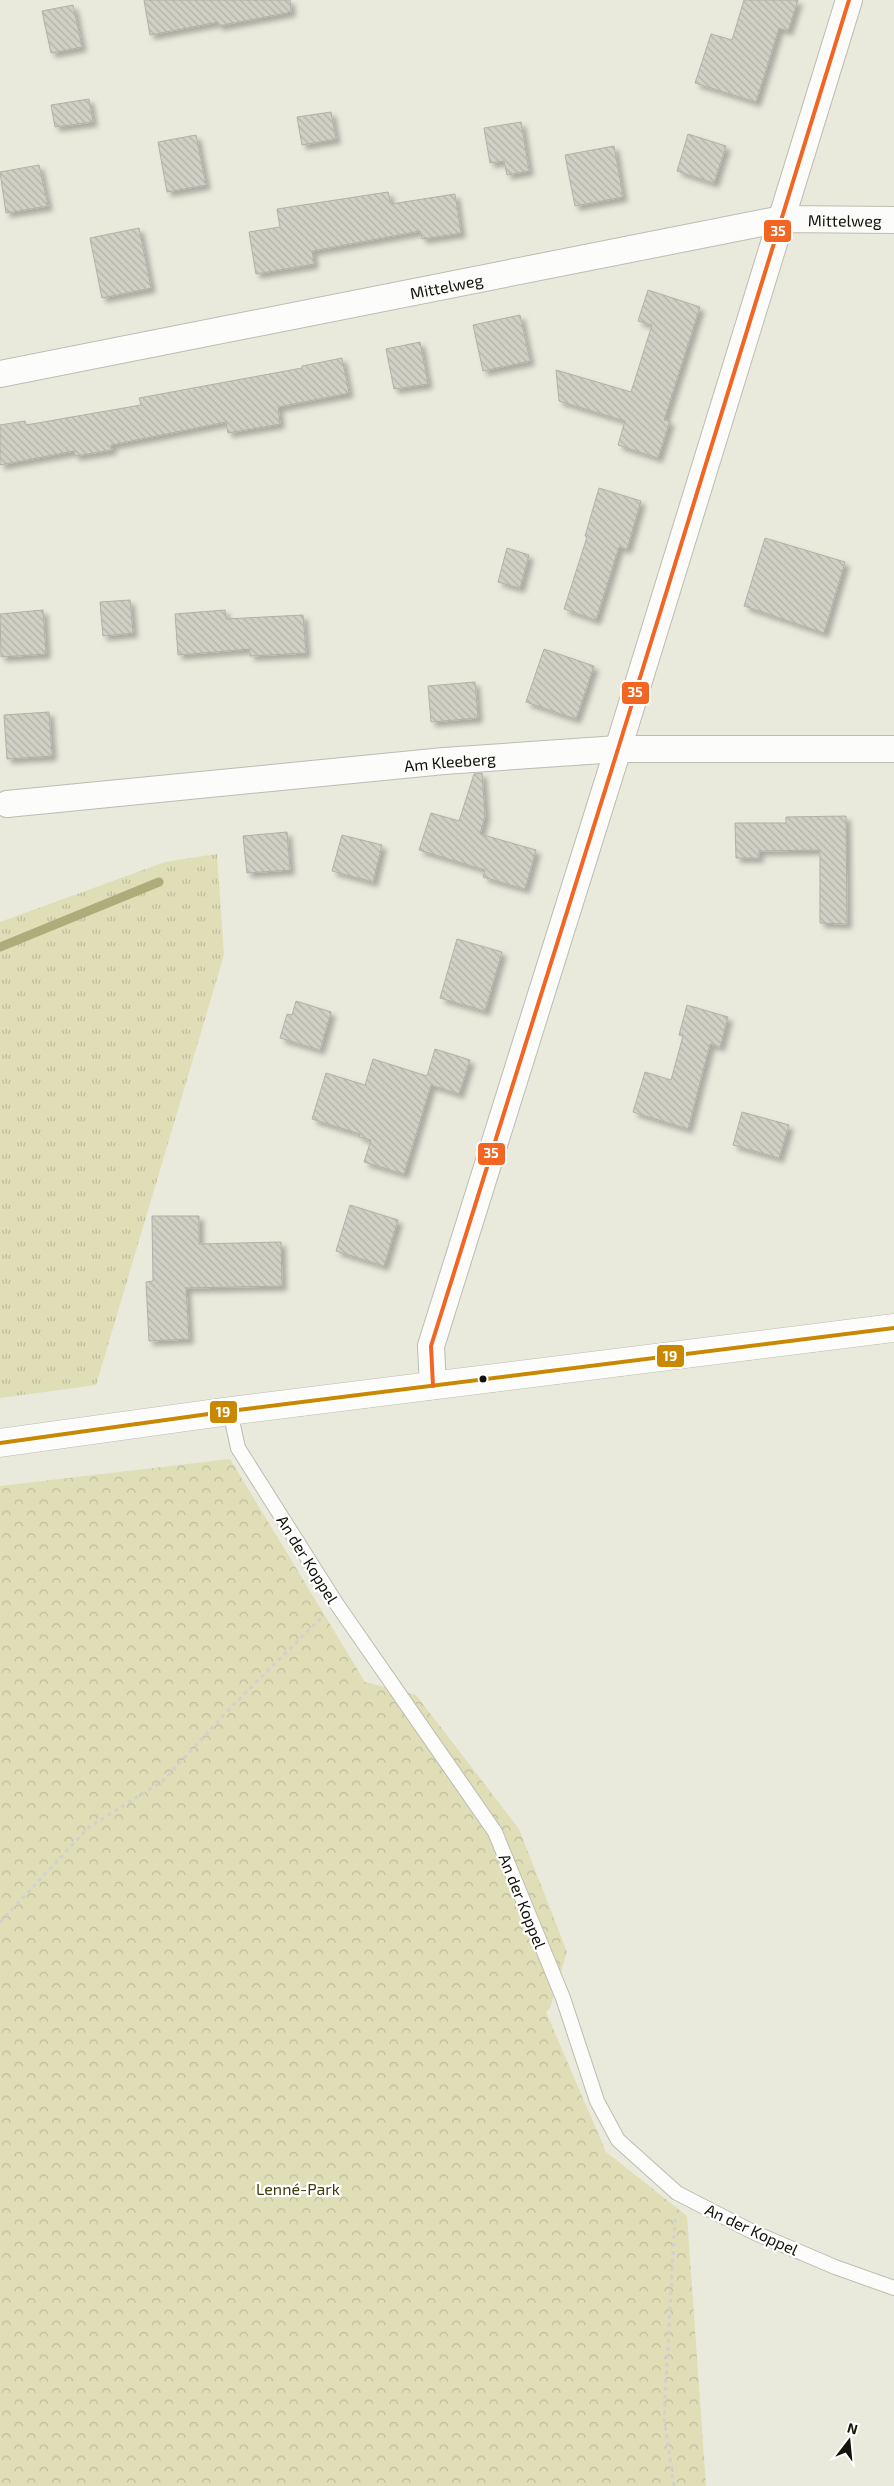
<svg xmlns="http://www.w3.org/2000/svg" width="894" height="2486" font-family="'Exo 2',sans-serif">
  <style>
    .grass { fill: url(#grass-tufts) }
    .forest { fill: url(#forest-crowns) }
    .lines { fill: none; stroke-linecap: round; stroke-linejoin: round }
    .stream { stroke: #aeac7b; stroke-width: 9 }
    .building { fill: url(#building-back-hatch); stroke: #b1b1a7; filter: url(#shadow) }
    .lane-casing { stroke: #bcbcb2; stroke-width: 16 }
    .street-casing { stroke: #bcbcb2; stroke-width: 28 }
    .primary-casing { stroke: #bcbcb2; stroke-width: 29 }
    .path { stroke: #d1d1ce; stroke-width: 3; stroke-dasharray: 4 4; stroke-linecap: butt }
    .lane { stroke: #fcfcfa; stroke-width: 14 }
    .street { stroke: #fcfcfa; stroke-width: 26 }
    .primary { stroke: #fcfcfa; stroke-width: 28 }
    .bus-1-casing { stroke: #fff; stroke-width: 8 }
    .bus-2-casing { stroke: #fff; stroke-width: 8 }
    .bus-1 { stroke: #c98802; stroke-width: 4 }
    .bus-2 { stroke: #f26522; stroke-width: 4 }
    .bus-dot { fill: #12120a; stroke: #fff; stroke-width: 2 }
    .labels { text-anchor: middle; dominant-baseline: central; stroke-width: 4.5; stroke-linejoin: round; paint-order: stroke }
    .street-label { font-size: 16px; fill: #12120a; stroke: #fff }
    .park-label { font-size: 16px; fill: #3f3d07; stroke: #fff }
    .line-badge { stroke: #fff; stroke-width: 2 }
    .badge-label { font-size: 14px; text-anchor: middle; font-weight: bold; fill: #fff }
  </style>
  <defs>
    <pattern id="grass-tufts" width="24" height="20" patternUnits="userSpaceOnUse" patternTransform="scale(1.25)"><rect width="24" height="20" fill="#dfdeb7"/><path d="M3 7l-1-3M5 7V3M7 7l1-3M15 17l-1-3M17 17v-4M19 17l1-3" fill="none" stroke="#bebd9c"/></pattern>
    <pattern id="forest-crowns" width="20" height="18" patternUnits="userSpaceOnUse" patternTransform="scale(1.25)"><rect width="20" height="18" fill="#dfdeb7"/><path d="M2 6a3 3 0 1 1 6 0M12 15a3 3 0 1 1 6 0" fill="none" stroke="#bebd9c"/></pattern>
    <pattern id="building-back-hatch" width="6" height="6" patternUnits="userSpaceOnUse" patternTransform="scale(1.25)"><rect width="6" height="6" fill="#d0d0c5"/><path d="M-1 5l2 2M0 0l6 6M5-1l2 2" fill="none" stroke="#b2b2a8"/></pattern>
    <filter id="shadow"><feDropShadow dx="4.5" dy="4.5" stdDeviation="2.5" flood-color="#0004"/></filter>
  </defs>
  <rect width="100%" height="100%" fill="#e9e9dc"/>
  <path class="grass" d="M217 854 224 955 96 1385 0 1398V922L165 862Z"/>
  <path class="forest" d="M230 1459 365 1682 416 1695 519 1829 567 1952 550 2008 546 2012 606 2152 687 2216 706 2486H0V1486Z"/>
  <g class="lines">
    <path class="stream" d="M0 947 159 882"/>
  </g>
  <path class="building" d="M144 0H290L291 12 218 26V22L150 35Z
    M744 0H798L788 31 779 28 756 102 695 83 711 34 732 40Z
    M73 5 82 47 51 53 42 11Z
    M89 99 93 122 55 127 51 105Z
    M331 112 336 139 302 145 297 117Z
    M521 122 529 171 507 175 504 161 490 163 484 128Z
    M688 134 726 146 714 183 677 171Z
    M196 135 206 185 167 192 158 142Z
    M614 146 623 197 575 206 565 155Z
    M39 165 48 206 6 213 0 172Z
    M388 192 391 204 455 194 461 233 422 239 420 231 312 251 314 264 256 274 249 232 280 227 277 209Z
    M139 228 151 288 102 298 90 238Z
    M648 290 700 307 664 420 670 421 658 458 618 445 625 421 559 401 556 370 631 392 652 325 638 321Z
    M520 315 530 361 483 371 473 325Z
    M420 342 428 384 394 389 386 349Z
    M342 358 349 393 278 407 280 424 228 433 226 422 111 445 112 450 75 456 74 451 0 465V425L25 421 26 425 141 405 139 398 302 368V366Z
    M599 488 641 501 627 549 619 547 596 620 564 609 587 537 585 536Z
    M765 538 845 562 824 633 744 606Z
    M507 548 529 555 520 588 498 582Z
    M130 600 133 633 103 636 100 602Z
    M43 610 46 654 1 657 0 614Z
    M225 610 226 619 303 615 306 653 250 656V649L178 655 175 614Z
    M544 649 594 666 576 719 526 702Z
    M475 682 478 718 431 722 428 686Z
    M49 712 52 756 7 759 4 715Z
    M482 773 485 816 480 834 536 850 525 889 483 877 485 870 419 850 431 813 459 821 474 774Z
    M846 816 847 924 820 923V850L759 851V858H736L735 823H786V817Z
    M287 832 290 870 247 873 243 836Z
    M342 835 382 845 373 882 332 871Z
    M457 939 502 952 485 1011 440 998Z
    M296 1001 331 1012 320 1050 280 1038 287 1014 292 1015Z
    M687 1005 728 1017 720 1047 710 1044 688 1129 633 1112 645 1072 671 1080 683 1036 679 1035Z
    M435 1049 470 1060 459 1094 431 1085 404 1174 364 1162 371 1140 359 1137 360 1134 312 1119 326 1073 365 1085 373 1059 427 1076Z
    M742 1112 789 1125 779 1158 733 1145Z
    M350 1205 398 1220 384 1266 336 1251Z
    M152 1216H199V1244L281 1242 282 1286 186 1288 189 1339 149 1341 146 1282 153 1281Z"/>
  <g class="lines">
    <g class="lane-casing">
      <path id="lane" d="M230 1411 238 1448 336 1603 495 1832 563 1998 597 2101 618 2140 677 2193 755 2233 835 2267 894 2288"/>
    </g>
    <g class="street-casing">
      <g id="street">
        <path id="s1" d="M0 374 782 219 894 220"/>
        <path id="s2" d="M7 804 444 761 618 749H894"/>
        <path d="M433 1386 431 1346 618 749 849 0"/>
      </g>
    </g>
    <g class="primary-casing">
      <path id="primary" d="M0 1443 230 1411 894 1328"/>
    </g>
    <path class="path" d="M0 1922 89 1827 163 1781 232 1706 321 1618
      M674 2486 664 2418 675 2218"/>
    <use href="#lane" class="lane"/>
    <use href="#street" class="street"/>
    <use href="#primary" class="primary"/>
    <g class="bus-1-casing">
      <path id="bus-1" d="M0 1443 230 1411 894 1328"/>
    </g>
    <g class="bus-2-casing">
      <path id="bus-2" d="M433 1386 431 1346 618 749 849 0"/>
    </g>
    <use href="#bus-1" class="bus-1"/>
    <use href="#bus-2" class="bus-2"/>
  </g>
  <circle class="bus-dot" cx="483" cy="1379" r="4.5"/>
  <g class="labels">
    <g class="street-label">
      <text stroke="none"><textPath href="#s1" startOffset="860">Mittelweg</textPath></text>
      <text stroke="none"><textPath href="#s1" startOffset="455">Mittelweg</textPath></text>
      <text stroke="none"><textPath href="#s2" startOffset="445">Am Kleeberg</textPath></text>
      <text transform="translate(308 1559) rotate(58)">An der Koppel</text>
      <text transform="translate(523 1901) rotate(68)">An der Koppel</text>
      <text transform="translate(752 2229) rotate(25)">An der Koppel</text>
    </g>
    <g class="park-label">
      <text x="298" y="2188">Lenné-Park</text>
    </g>
  </g>
  <g class="line-badge">
    <rect x="763" y="219" width="29" height="24" rx="5" fill="#f26522"/>
    <rect x="621" y="681" width="29" height="24" rx="5" fill="#f26522"/>
    <rect x="477" y="1142" width="29" height="24" rx="5" fill="#f26522"/>
    <rect x="656" y="1344" width="29" height="24" rx="5" fill="#c98802"/>
    <rect x="209" y="1400" width="29" height="24" rx="5" fill="#c98802"/>
  </g>
  <g class="badge-label">
    <text x="778" y="236">35</text>
    <text x="635" y="697">35</text>
    <text x="491" y="1158">35</text>
    <text x="670" y="1361">19</text>
    <text x="223" y="1417">19</text>
  </g>
  <g transform="translate(849 2441) rotate(16)" stroke="#ffffff" stroke-width="4" paint-order="stroke">
  <path d="M0-4L9 19L0 12L-9 19Z" fill="#12120a"/>
  <text y="-8" font-size="14" font-weight="bold" text-anchor="middle" fill="#12120a">N</text>
  </g>
</svg>
